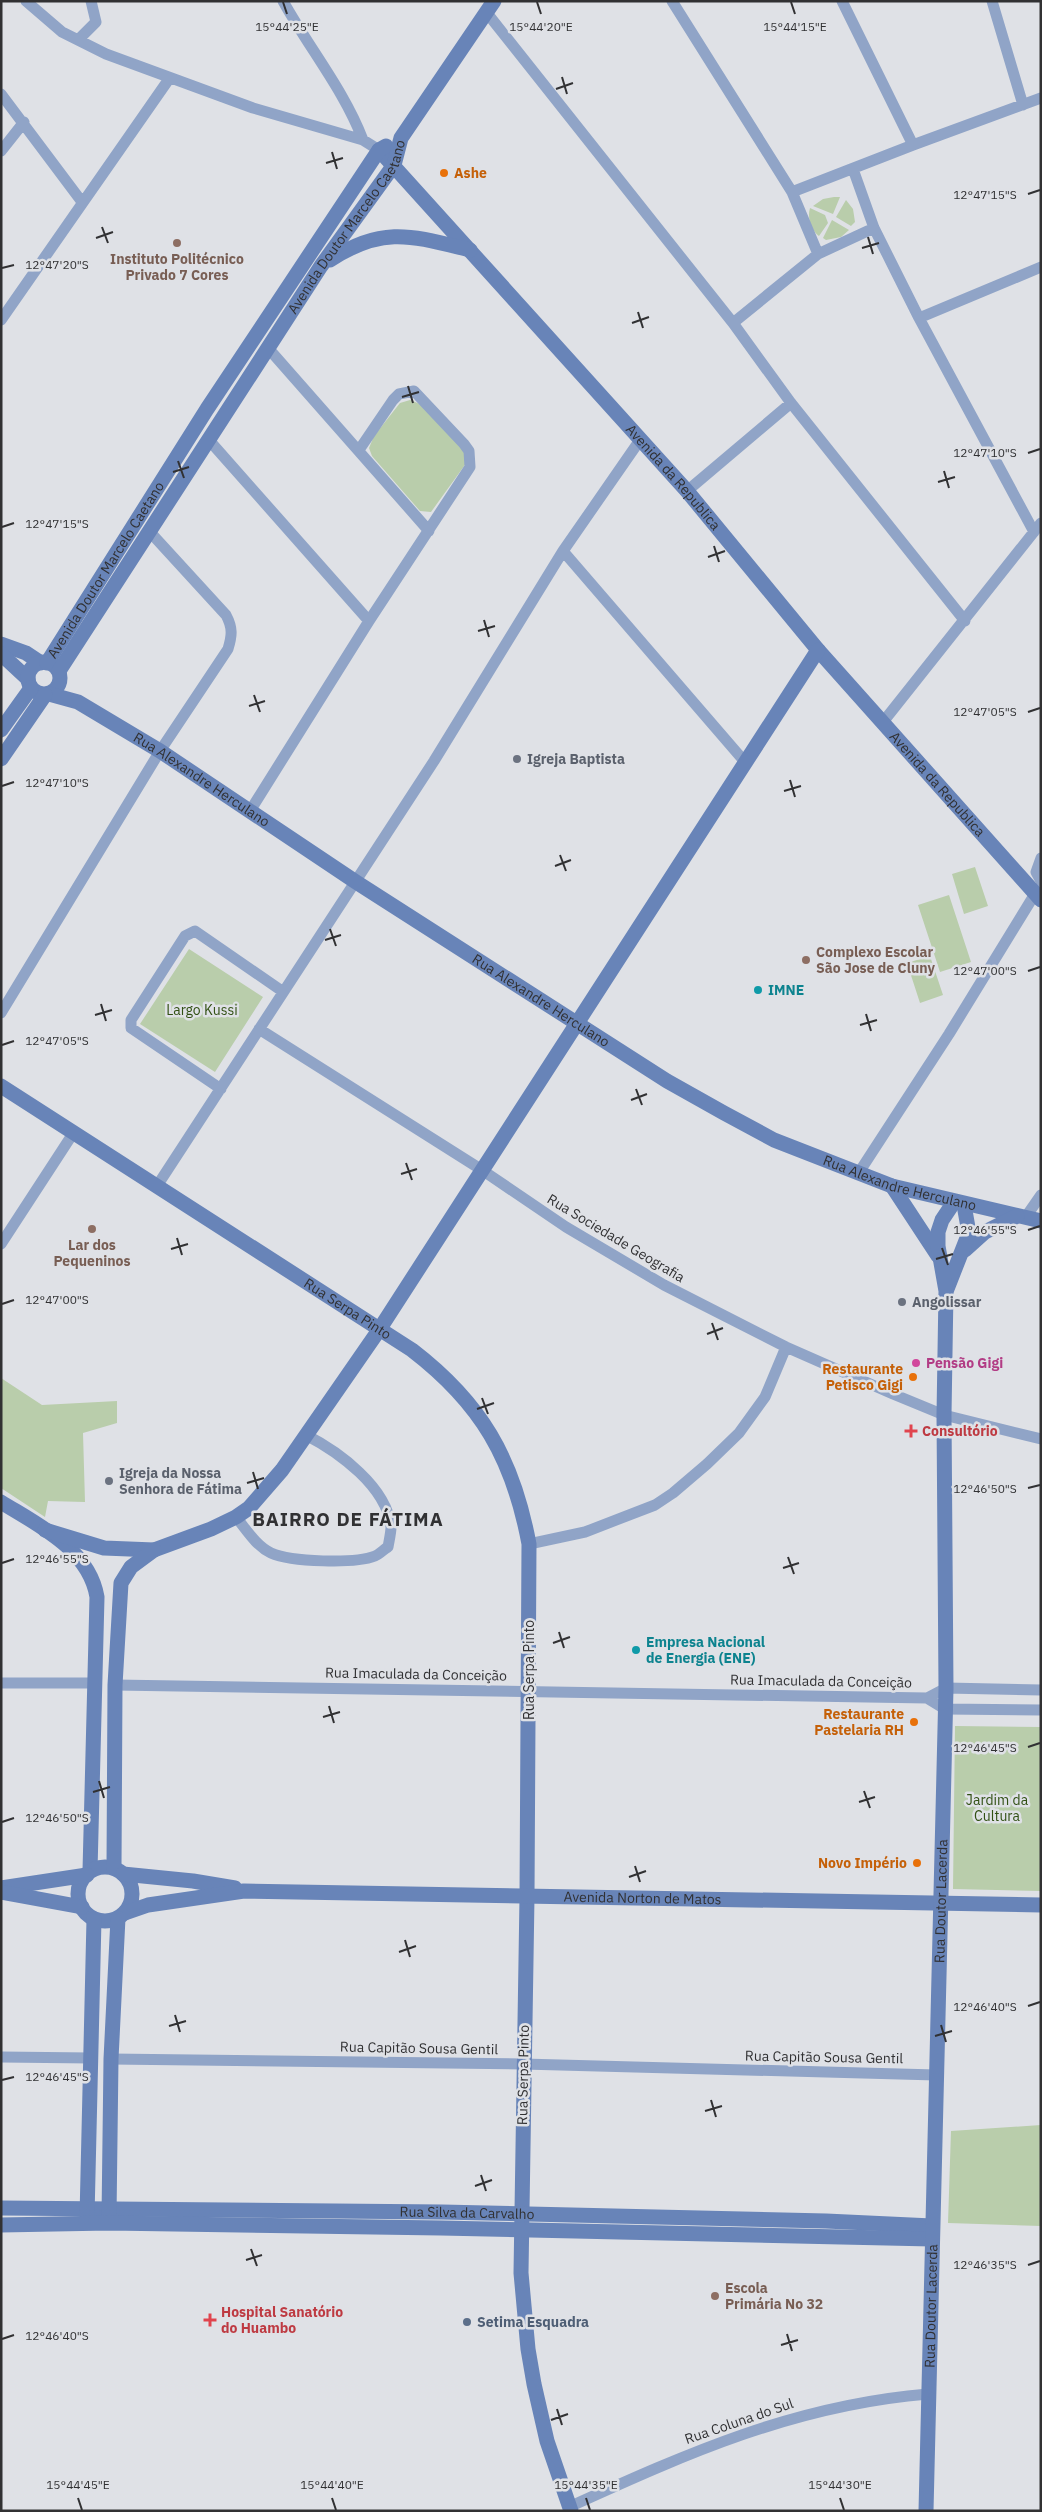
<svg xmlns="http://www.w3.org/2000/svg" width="1042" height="2512" font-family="'IBM Plex Sans',sans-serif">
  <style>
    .green { fill: #b9cdab }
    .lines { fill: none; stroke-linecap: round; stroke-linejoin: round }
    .street { stroke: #90a4c7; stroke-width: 11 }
    .secondary { stroke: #6884b8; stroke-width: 15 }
    .ticks { fill: none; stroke: #313133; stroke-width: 2 }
    .food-dot { fill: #e8710a; stroke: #dfe1e6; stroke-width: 2 }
    .education-dot { fill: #8d6e63; stroke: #dfe1e6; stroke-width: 2 }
    .worship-dot { fill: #6b7280; stroke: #dfe1e6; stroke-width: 2 }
    .culture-dot { fill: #0f9aa8; stroke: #dfe1e6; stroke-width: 2 }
    .hotel-dot { fill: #d1479c; stroke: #dfe1e6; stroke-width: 2 }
    .health-dot { fill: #e0444e; stroke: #dfe1e6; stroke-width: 2 }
    .service-dot { fill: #5c6f8a; stroke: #dfe1e6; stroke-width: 2 }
    .labels { text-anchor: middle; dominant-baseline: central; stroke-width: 5; stroke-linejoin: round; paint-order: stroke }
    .food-label { font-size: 14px; font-weight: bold; fill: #c56008; stroke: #dfe1e6; text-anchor: end }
    .street-label { font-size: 14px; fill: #313133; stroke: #dfe1e6 }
    .education-label { font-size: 14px; font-weight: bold; fill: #785e54; stroke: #dfe1e6 }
    .worship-label { font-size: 14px; font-weight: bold; fill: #5b616d; stroke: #dfe1e6; text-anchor: start }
    .culture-label { font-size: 14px; font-weight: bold; fill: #0d838f; stroke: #dfe1e6; text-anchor: start }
    .park-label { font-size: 14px; fill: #315013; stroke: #dfe1e6 }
    .hotel-label { font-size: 14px; font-weight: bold; fill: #b23c85; stroke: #dfe1e6; text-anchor: start }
    .health-label { font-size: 14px; font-weight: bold; fill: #be3a42; stroke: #dfe1e6; text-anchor: start }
    .service-label { font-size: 14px; font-weight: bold; fill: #4e5e75; stroke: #dfe1e6; text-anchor: start }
    .district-label { font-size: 19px; font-weight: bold; letter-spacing: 1px; fill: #313133; stroke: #dfe1e6 }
    .ticks-label { font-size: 12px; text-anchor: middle; fill: #313133; stroke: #dfe1e6; stroke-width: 5; stroke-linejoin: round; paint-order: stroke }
  </style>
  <rect width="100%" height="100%" fill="#dfe1e6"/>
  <path class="green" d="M834 197H840L833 214 813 206 823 199Z
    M846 200 853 209 855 222 851 226 836 217Z
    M810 208 825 215 828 223 819 236C811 230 807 218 810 208Z
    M832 220 849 230 841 237 826 240 823 238Z
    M410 400 420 404 465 452 467 462 431 512 420 511 372 456 369 448 374 436 400 403Z
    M975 867 988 906 964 914 952 874Z
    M949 895 971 962 940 972 918 905Z
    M189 949 263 997 215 1072 140 1024Z
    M930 956 943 995 920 1003 907 963Z
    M1 1378 42 1405 117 1401V1423L83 1433 85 1502 48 1501 45 1517 1 1488Z
    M955 1726 1041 1727V1891L953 1889Z
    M1041 2125V2226L948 2223 951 2131Z"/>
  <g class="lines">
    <path class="street" d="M26 1 62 32 106 54 253 108 363 140 379 150
      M283 1C309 48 344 90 363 140
      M672 1 792 192 818 254
      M842 1 913 145
      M992 1 1023 105
      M487 13 733 323 791 403 965 621
      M79 39 96 22 91 1
      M1 94 82 202
      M1 151 24 122
      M853 169 874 228 919 318 1034 532
      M792 192 913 145 1041 98
      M919 318 1041 267
      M1 320 169 79
      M733 323 818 254 874 228
      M268 348 429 531
      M208 439 369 621
      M687 491 791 403
      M563 551 745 762
      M883 722 1041 523
      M250 811 369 621 470 467 469 451 464 444 414 391 399 394 393 400 359 450
      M1041 858 1036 872 1041 881
      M1 1013 160 751 228 649C232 636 233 628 226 615L150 532
      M259 1029 482 1170 566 1227 664 1285 786 1347 893 1394 944 1415 1041 1439
      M221 1089 131 1028V1020L185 936 195 931 282 991
      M858 1174 949 1034 1041 884
      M157 1186 434 761 563 551 640 440
      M1025 1218 1041 1195
      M1 1244 74 1132
      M236 1517C246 1529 256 1546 271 1553 291 1562 355 1564 375 1556 380 1554 384 1549 388 1547 389 1541 391 1533 391 1527 387 1487 339 1452 306 1435
      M529 1544 585 1532 655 1505 673 1493 707 1464 739 1433 765 1397 786 1347
      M1 1683H95
      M115 1685 927 1698 946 1688 1041 1690
      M927 1698 945 1709 1041 1710
      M1 2057 91 2058
      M111 2059 523 2064 936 2075
      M569 2507C688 2453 795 2405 928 2394"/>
    <g class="secondary">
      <path id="s1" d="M379 150 687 491 818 650 1041 900"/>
      <path d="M330 260C383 225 413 236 470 250"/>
      <path d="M1 644 26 653 41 663"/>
      <path d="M1 654 28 679"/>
      <circle cx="44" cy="678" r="16"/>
      <path id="s2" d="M47 663 207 409 379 150 386 146"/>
      <path id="s3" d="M59 671 321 266 394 165 401 138 494 1"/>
      <path id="s4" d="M49 694 78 702 160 751 356 882 667 1081 724 1113 774 1140 892 1186 1041 1221"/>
      <path d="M1 730 31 688"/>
      <path d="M1 759 45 695"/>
      <path id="s5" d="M1 1086 412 1350C481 1403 513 1458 529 1544L527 1897 521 2273 528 2349 534 2384 547 2441 571 2511"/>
      <path d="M892 1186 938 1256"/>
      <path d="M965 1250 985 1232 1017 1216"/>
      <path d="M947 1289 969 1233 964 1205"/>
      <path d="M1 1502C38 1525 89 1549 97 1597L90 1871"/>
      <path d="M45 1530 104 1548 154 1550 211 1529 236 1517 249 1508 282 1470 379 1330 818 650"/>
      <circle cx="105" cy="1894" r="27"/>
      <path d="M114 1868 115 1685 121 1583 131 1567 154 1550"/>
      <path d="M123 1874 193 1881 235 1888"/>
      <path d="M1 1888 87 1875"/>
      <path d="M1 1892 82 1907"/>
      <path id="s6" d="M125 1913 148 1905 244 1891 1041 1905"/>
      <path id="s7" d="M1 2208 442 2212 826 2221 932 2226"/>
      <path d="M87 2217 94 1919"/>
      <path d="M109 2217 111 2059 118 1918"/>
      <path d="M1 2225 109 2223 441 2228 932 2239"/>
      <path id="s8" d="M926 2511 946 1688 944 1415 946 1291 938 1246V1232L942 1220 954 1202"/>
    </g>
  </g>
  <path class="ticks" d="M283 2 287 14M537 2 541 14M791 2 795 14M562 77 567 94M556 89 573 83M332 152 337 169M326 163 343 158M1028 194 1040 190M102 227 108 243M868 237 873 254M96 238 113 232M862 248 879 243M2 268 14 265M638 312 643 328M632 323 649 317M408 386 413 403M402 397 419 392M1028 453 1040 449M178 461 184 478M944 471 949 488M173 472 189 467M938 482 955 477M2 527 14 523M714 546 719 562M708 557 725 551M484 620 489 637M478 631 495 626M254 695 260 712M249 706 265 701M1028 712 1040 708M790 780 795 797M2 786 14 782M784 791 801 786M560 855 566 871M555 866 571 860M330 929 336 946M325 940 341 935M1028 971 1040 967M101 1004 106 1021M866 1014 871 1031M95 1015 112 1010M860 1025 877 1020M2 1045 14 1041M636 1089 642 1105M631 1100 647 1094M406 1163 412 1180M401 1174 417 1169M1028 1230 1040 1226M177 1238 182 1255M942 1248 948 1265M171 1249 188 1244M936 1259 953 1254M2 1304 14 1300M712 1323 718 1340M707 1334 723 1328M482 1398 488 1414M477 1409 494 1403M253 1472 258 1489M247 1483 264 1478M1028 1488 1040 1485M788 1557 794 1574M2 1563 14 1559M783 1568 799 1563M559 1632 564 1648M553 1643 570 1637M329 1706 334 1723M323 1717 340 1712M1028 1747 1040 1743M99 1781 104 1798M864 1791 870 1808M93 1792 110 1787M859 1802 875 1797M2 1822 14 1818M635 1866 640 1882M629 1877 646 1871M405 1940 410 1957M399 1952 416 1946M1028 2006 1040 2002M175 2015 180 2032M941 2025 946 2042M169 2026 186 2021M935 2036 952 2031M2 2080 14 2077M711 2100 716 2117M705 2111 722 2106M481 2175 486 2191M475 2186 492 2180M251 2249 257 2266M246 2260 262 2255M1028 2265 1040 2261M787 2334 792 2351M2 2339 14 2335M781 2345 798 2340M557 2409 562 2425M551 2420 568 2414M78 2498 82 2510M332 2498 336 2510M586 2498 590 2510M840 2498 844 2510"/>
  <g class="food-dot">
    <circle cx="444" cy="173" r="5"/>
    <circle cx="913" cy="1377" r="5"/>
    <circle cx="914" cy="1722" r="5"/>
    <circle cx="917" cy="1863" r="5"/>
  </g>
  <g class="education-dot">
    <circle cx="177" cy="243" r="5"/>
    <circle cx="806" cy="960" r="5"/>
    <circle cx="92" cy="1229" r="5"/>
    <circle cx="715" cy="2296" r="5"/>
  </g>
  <g class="worship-dot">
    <circle cx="517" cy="759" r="5"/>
    <circle cx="902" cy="1302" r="5"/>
    <circle cx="109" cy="1481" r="5"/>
  </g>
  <g class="culture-dot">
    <circle cx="758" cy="990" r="5"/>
    <circle cx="636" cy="1650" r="5"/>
  </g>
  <circle class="hotel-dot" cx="916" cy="1363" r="5"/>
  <g class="health-dot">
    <path d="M908.5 1423.5h5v5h5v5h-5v5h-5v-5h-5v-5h5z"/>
    <path d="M207.5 2312.5h5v5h5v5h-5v5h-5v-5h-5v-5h5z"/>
  </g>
  <circle class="service-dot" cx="467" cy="2322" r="5"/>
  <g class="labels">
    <g class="food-label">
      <text x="454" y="173" text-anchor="start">Ashe</text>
      <text x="903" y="1369">Restaurante<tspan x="903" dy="16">Petisco Gigi</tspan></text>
      <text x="904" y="1714">Restaurante<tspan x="904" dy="16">Pastelaria RH</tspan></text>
      <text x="907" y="1863">Novo Império</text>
    </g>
    <g class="street-label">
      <text stroke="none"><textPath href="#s3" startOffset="530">Avenida Doutor Marcelo Caetano</textPath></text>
      <text stroke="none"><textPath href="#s1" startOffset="440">Avenida da Republica</textPath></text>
      <text stroke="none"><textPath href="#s2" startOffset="110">Avenida Doutor Marcelo Caetano</textPath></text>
      <text stroke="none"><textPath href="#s4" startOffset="176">Rua Alexandre Herculano</textPath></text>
      <text stroke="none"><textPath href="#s1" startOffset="845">Avenida da Republica</textPath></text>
      <text stroke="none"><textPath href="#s4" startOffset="581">Rua Alexandre Herculano</textPath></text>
      <text stroke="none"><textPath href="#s4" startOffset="986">Rua Alexandre Herculano</textPath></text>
      <text transform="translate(616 1238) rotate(31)">Rua Sociedade Geografia</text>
      <text stroke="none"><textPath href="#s5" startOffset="412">Rua Serpa Pinto</textPath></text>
      <text transform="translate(529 1670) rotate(-90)">Rua Serpa Pinto</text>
      <text transform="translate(416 1674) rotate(1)">Rua Imaculada da Conceição</text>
      <text transform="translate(821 1681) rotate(1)">Rua Imaculada da Conceição</text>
      <text stroke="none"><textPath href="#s6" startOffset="520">Avenida Norton de Matos</textPath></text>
      <text stroke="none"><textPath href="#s8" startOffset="610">Rua Doutor Lacerda</textPath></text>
      <text transform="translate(419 2048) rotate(1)">Rua Capitão Sousa Gentil</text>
      <text transform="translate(824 2057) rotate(1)">Rua Capitão Sousa Gentil</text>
      <text transform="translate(523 2075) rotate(-89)">Rua Serpa Pinto</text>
      <text stroke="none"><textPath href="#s7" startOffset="466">Rua Silva da Carvalho</textPath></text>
      <text stroke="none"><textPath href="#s8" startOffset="205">Rua Doutor Lacerda</textPath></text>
      <text transform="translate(739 2421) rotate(-19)">Rua Coluna do Sul</text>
    </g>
    <g class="education-label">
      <text x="177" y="259">Instituto Politécnico<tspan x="177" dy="16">Privado 7 Cores</tspan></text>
      <text x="816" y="952" text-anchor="start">Complexo Escolar<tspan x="816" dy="16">São Jose de Cluny</tspan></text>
      <text x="92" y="1245">Lar dos<tspan x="92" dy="16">Pequeninos</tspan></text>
      <text x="725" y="2288" text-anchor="start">Escola<tspan x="725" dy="16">Primária No 32</tspan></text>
    </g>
    <g class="worship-label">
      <text x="527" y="759">Igreja Baptista</text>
      <text x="912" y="1302">Angolissar</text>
      <text x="119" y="1473">Igreja da Nossa<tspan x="119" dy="16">Senhora de Fátima</tspan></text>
    </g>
    <g class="culture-label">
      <text x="768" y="990">IMNE</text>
      <text x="646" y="1642">Empresa Nacional<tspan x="646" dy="16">de Energia (ENE)</tspan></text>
    </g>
    <g class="park-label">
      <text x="202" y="1010">Largo Kussi</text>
      <text x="997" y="1800">Jardim da<tspan x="997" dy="16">Cultura</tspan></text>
    </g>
    <g class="hotel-label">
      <text x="926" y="1363">Pensão Gigi</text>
    </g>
    <g class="health-label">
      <text x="922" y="1431">Consultório</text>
      <text x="221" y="2312">Hospital Sanatório<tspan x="221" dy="16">do Huambo</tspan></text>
    </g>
    <g class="service-label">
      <text x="477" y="2322">Setima Esquadra</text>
    </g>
    <g class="district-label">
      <text x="348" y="1519">BAIRRO DE FÁTIMA</text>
    </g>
  </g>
  <g class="ticks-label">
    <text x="287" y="31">15°44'25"E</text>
    <text x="541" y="31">15°44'20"E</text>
    <text x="795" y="31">15°44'15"E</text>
    <text x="985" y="199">12°47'15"S</text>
    <text x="57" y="269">12°47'20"S</text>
    <text x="985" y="457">12°47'10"S</text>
    <text x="57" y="528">12°47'15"S</text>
    <text x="985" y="716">12°47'05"S</text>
    <text x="57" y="787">12°47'10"S</text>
    <text x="985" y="975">12°47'00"S</text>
    <text x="57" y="1045">12°47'05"S</text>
    <text x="985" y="1234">12°46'55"S</text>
    <text x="57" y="1304">12°47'00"S</text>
    <text x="985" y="1493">12°46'50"S</text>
    <text x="57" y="1563">12°46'55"S</text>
    <text x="985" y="1752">12°46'45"S</text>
    <text x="57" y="1822">12°46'50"S</text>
    <text x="985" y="2011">12°46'40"S</text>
    <text x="57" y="2081">12°46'45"S</text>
    <text x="985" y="2269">12°46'35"S</text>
    <text x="57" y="2340">12°46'40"S</text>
    <text x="78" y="2489">15°44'45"E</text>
    <text x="332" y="2489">15°44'40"E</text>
    <text x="586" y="2489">15°44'35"E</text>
    <text x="840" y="2489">15°44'30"E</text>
  </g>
  <rect width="1042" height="2512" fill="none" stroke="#313133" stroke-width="5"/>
</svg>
